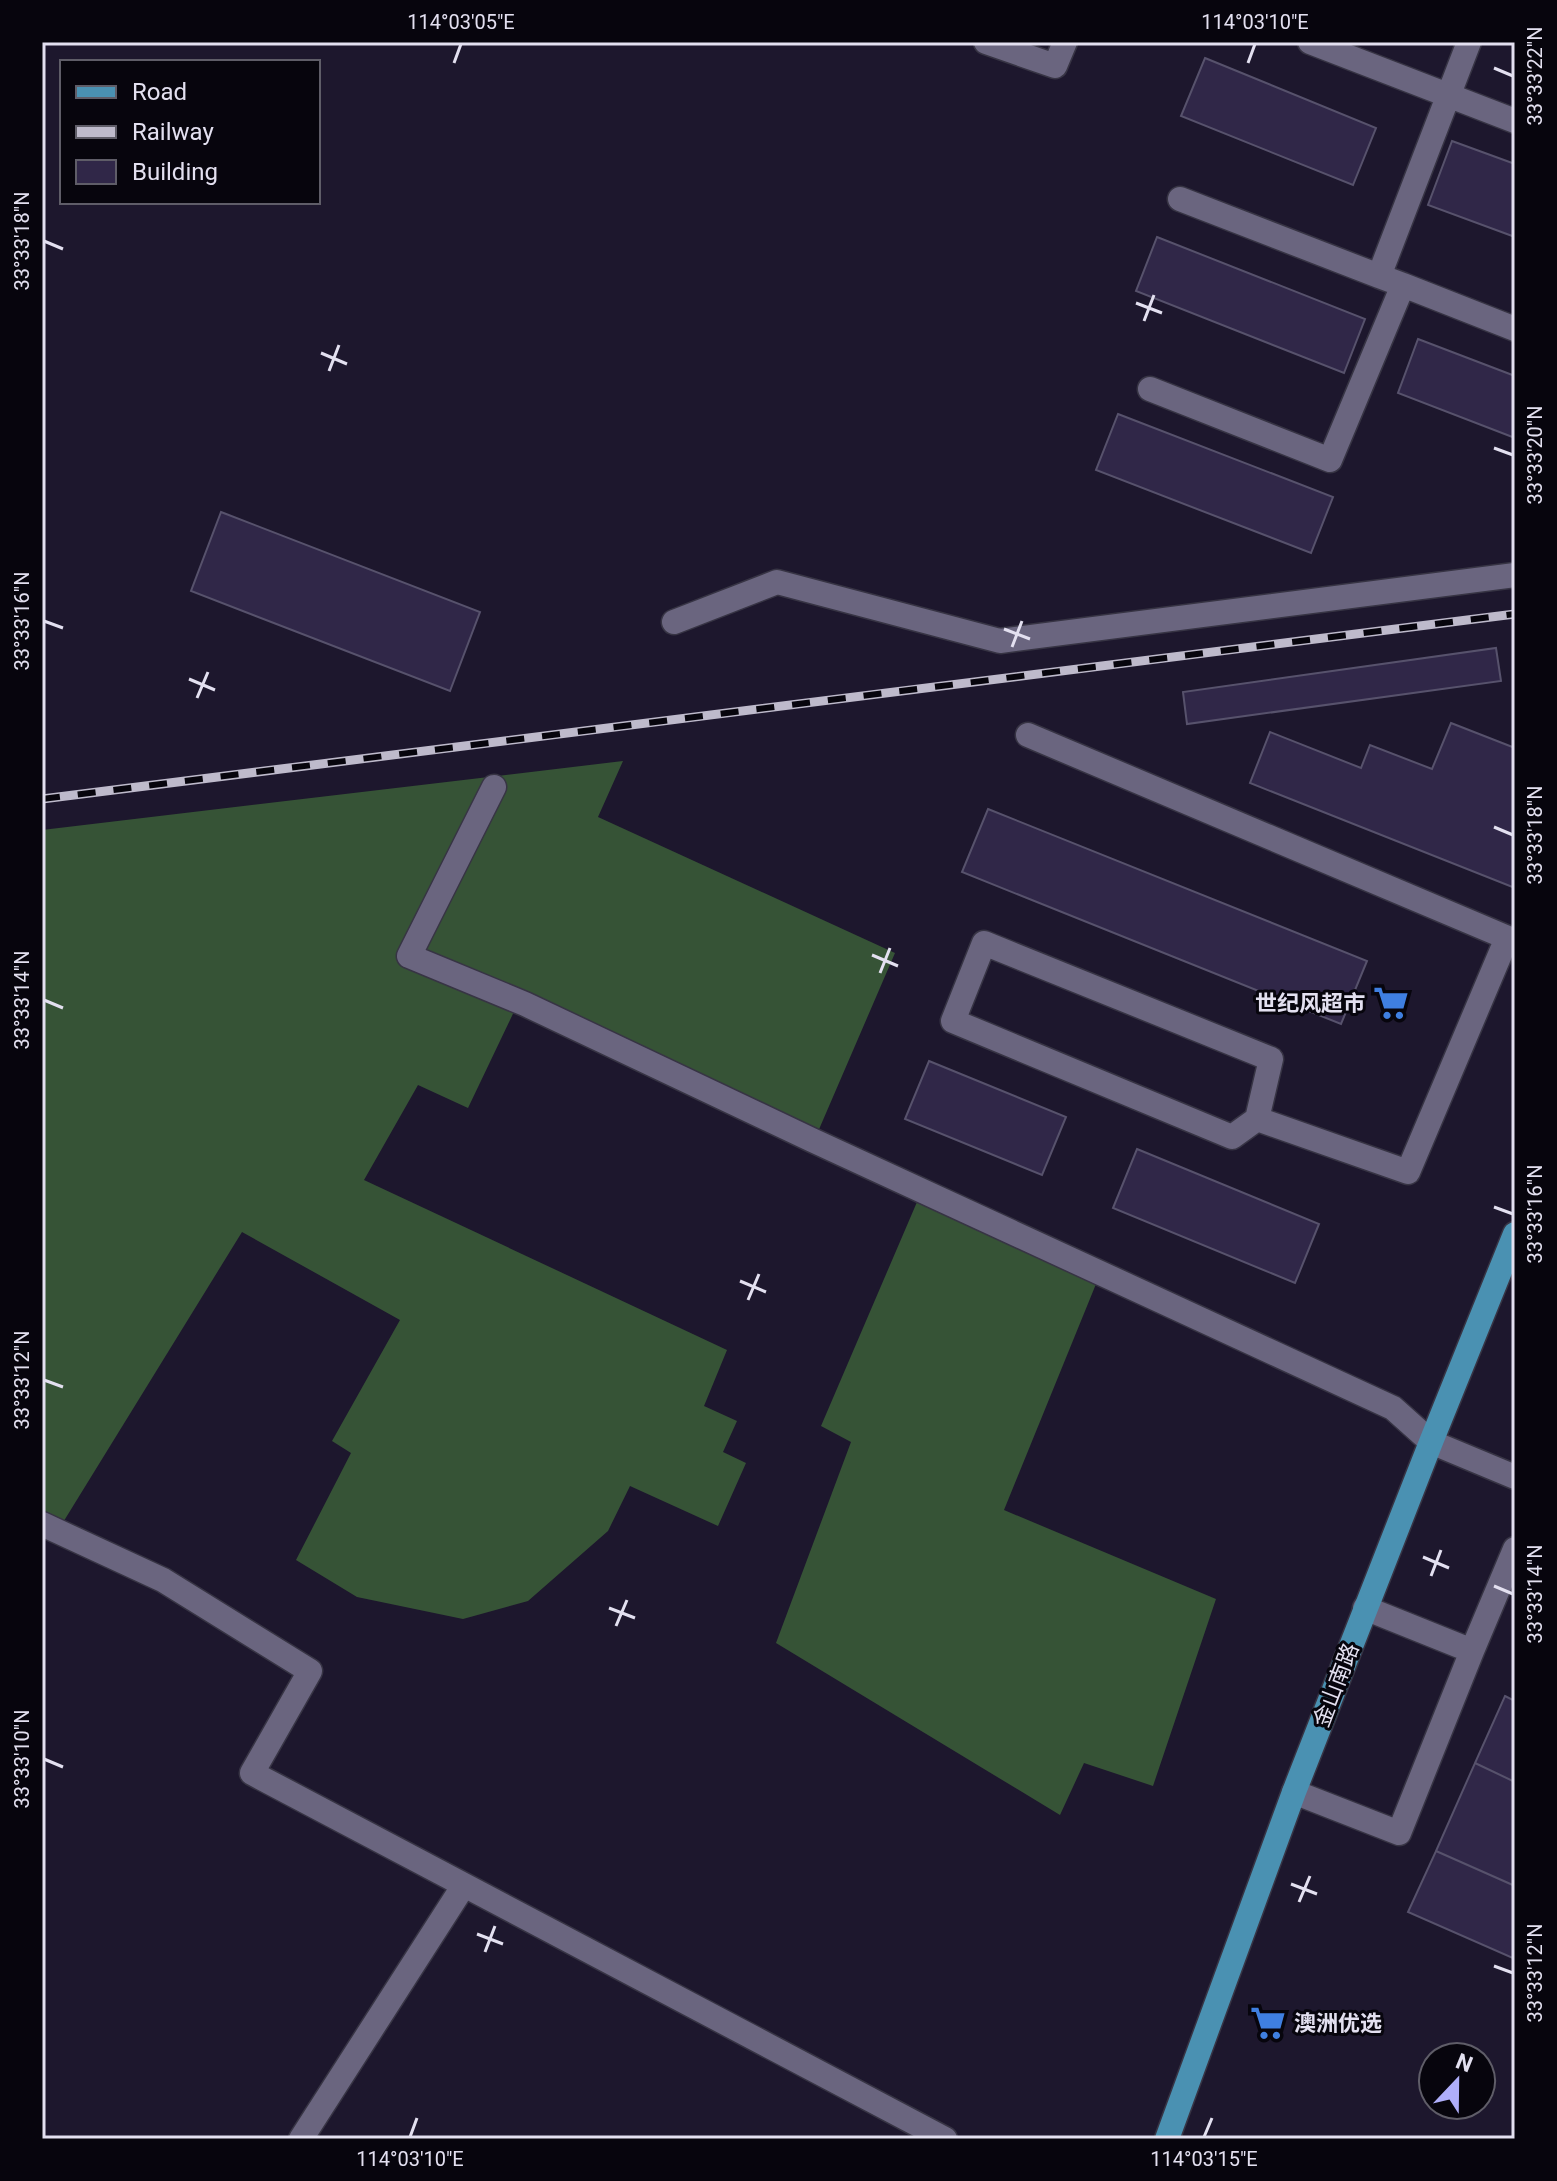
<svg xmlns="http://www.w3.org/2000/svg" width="1557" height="2181" font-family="Roboto,'Noto Sans SC',sans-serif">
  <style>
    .forest { fill: #365336 }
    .building { fill: #302748; stroke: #57526c; stroke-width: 2 }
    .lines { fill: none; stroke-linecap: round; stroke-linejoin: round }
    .minor-casing { stroke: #373444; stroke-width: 27 }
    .major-casing { stroke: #373444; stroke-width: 27 }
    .minor { stroke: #6a657f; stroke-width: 24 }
    .major { stroke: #4a91b2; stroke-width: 24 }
    .rail-casing { stroke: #bebacb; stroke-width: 9 }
    .rail { stroke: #07050d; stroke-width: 6; stroke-dasharray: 18; stroke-linecap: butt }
    .ticks { fill: none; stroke: #e3e0f0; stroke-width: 3 }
    .labels { text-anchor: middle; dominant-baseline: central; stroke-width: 6; stroke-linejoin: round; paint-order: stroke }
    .poi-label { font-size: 22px; font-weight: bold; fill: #e3e0f0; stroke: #07050d; text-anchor: end }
    .street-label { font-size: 22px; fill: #e3e0f0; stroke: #07050d }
    .neatline { fill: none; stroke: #e3e0f0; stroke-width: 3 }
    .ticks-label { font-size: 20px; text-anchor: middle; fill: #e3e0f0 }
  </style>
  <rect width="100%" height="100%" fill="#1d172d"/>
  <path class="forest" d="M623 761 598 817 895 953 817 1134 521 997 468 1108 418 1085 364 1180 727 1350 704 1406 737 1421 723 1452 746 1463 718 1526 630 1486 608 1531 528 1601 463 1619 357 1597 296 1560 351 1453 332 1441 400 1320 242 1232 62 1524 42 1514V830Z
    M917 1202 1096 1284 1004 1510 1216 1599 1153 1786 1084 1763 1060 1815 776 1643 851 1442 821 1426Z"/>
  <path class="building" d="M1205 58 1376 128 1353 185 1181 116Z
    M1452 141 1515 164V237L1428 205Z
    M1157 237 1365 319 1344 373 1136 291Z
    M1418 339 1515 376V438L1398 393Z
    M1118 414 1333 497 1311 553 1096 470Z
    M221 512 480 612 450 691 191 591Z
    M1496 648 1501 681 1187 724 1183 692Z
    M1451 723 1515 748V888L1250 783 1270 732 1361 768 1370 745 1432 769Z
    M988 809 1367 961 1341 1024 962 872Z
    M929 1061 1066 1117 1042 1175 905 1119Z
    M1137 1149 1319 1224 1295 1283 1113 1208Z
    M1505 1696 1515 1701V1782L1475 1763Z
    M1475 1763 1515 1782V1886L1436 1851Z
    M1436 1851 1515 1886V1959L1408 1912Z"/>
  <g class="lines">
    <g class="minor-casing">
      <path id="minor" d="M986 42 1055 66 1065 42
        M1310 42 1515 121
        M1180 199 1379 276
        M1403 285 1515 329
        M1150 389 1330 460 1403 285 1379 276 1469 42
        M674 622 777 582 1000 641 1515 575
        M1028 735 1515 941
        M494 787 409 956 525 1004 812 1140 1393 1408 1431 1442 1515 1477
        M1257 1119 1232 1137 953 1021 984 943 1271 1059 1257 1119 1408 1172 1507 938
        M42 1524 163 1580 310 1671 252 1773 945 2139
        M1365 1608 1472 1651
        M1294 1792 1399 1833 1472 1651 1515 1549
        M301 2139 464 1885"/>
    </g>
    <g class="major-casing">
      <path id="major" d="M1167 2139 1294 1792 1431 1442 1515 1234"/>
    </g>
    <use href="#minor" class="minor"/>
    <use href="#major" class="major"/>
    <g class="rail-casing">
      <path id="rail" d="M42 799 1515 614"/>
    </g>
    <use href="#rail" class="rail"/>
  </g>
  <path class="ticks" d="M454 63 461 44M1248 63 1255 44M1494 68 1513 76M44 241 63 249M1136 303 1162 313M1144 321 1154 295M321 353 347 364M329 371 339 345M1494 448 1513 455M44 621 63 628M1004 629 1030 639M1012 647 1022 621M189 679 215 690M197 698 208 672M1494 827 1513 835M872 955 898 966M880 973 890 948M44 1000 63 1008M1494 1207 1513 1214M740 1281 766 1292M748 1300 759 1274M44 1380 63 1387M1423 1557 1449 1568M1431 1576 1441 1550M1494 1586 1513 1594M609 1608 635 1618M616 1626 627 1600M44 1759 63 1767M1291 1884 1317 1894M1299 1902 1310 1876M477 1934 503 1944M485 1952 495 1926M1494 1966 1513 1973M410 2137 417 2118M1204 2137 1212 2118"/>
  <defs>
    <g id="supermarket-bare" transform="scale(2.76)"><path d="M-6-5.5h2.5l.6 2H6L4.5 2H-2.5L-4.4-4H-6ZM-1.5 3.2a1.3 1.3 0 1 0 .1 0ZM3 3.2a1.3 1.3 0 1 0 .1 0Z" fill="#3f7fe0" stroke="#07050d" stroke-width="2.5" paint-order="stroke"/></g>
  </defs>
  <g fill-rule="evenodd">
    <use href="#supermarket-bare" x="1391" y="1003"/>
    <use href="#supermarket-bare" x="1268" y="2023"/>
  </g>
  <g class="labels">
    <g class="poi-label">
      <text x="1365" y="1003">世纪风超市</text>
      <text x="1294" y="2023" text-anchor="start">澳洲优选</text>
    </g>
    <g class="street-label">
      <text transform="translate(1336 1685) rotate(-69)">金山南路</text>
    </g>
  </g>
  <rect width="1557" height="2181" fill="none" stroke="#07050d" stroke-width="88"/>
  <rect x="60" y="60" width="260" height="144" fill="#07050d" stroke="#5f5d68" stroke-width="2"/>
  <rect x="76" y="86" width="40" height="12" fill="#4a91b2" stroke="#5f5d68" stroke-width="2"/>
  <text x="132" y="100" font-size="24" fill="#e3e0f0">Road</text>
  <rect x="76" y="126" width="40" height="12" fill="#bebacb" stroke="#5f5d68" stroke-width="2"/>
  <text x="132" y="140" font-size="24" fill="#e3e0f0">Railway</text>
  <rect x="76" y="160" width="40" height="24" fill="#302748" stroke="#5f5d68" stroke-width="2"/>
  <text x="132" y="180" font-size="24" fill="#e3e0f0">Building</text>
  <g transform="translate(1457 2081) rotate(22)"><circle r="38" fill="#07050d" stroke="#5f5d68" stroke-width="2"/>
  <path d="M0-6L14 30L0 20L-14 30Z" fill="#afaefa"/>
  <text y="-12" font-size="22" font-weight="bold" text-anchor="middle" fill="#e3e0f0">N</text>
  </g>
  <rect x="44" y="44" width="1469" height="2093" class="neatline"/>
  <g class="ticks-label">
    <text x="461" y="29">114°03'05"E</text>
    <text x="1255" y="29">114°03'10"E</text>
    <text transform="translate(1535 76) rotate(-90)" y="7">33°33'22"N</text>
    <text transform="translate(22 241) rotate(-90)" y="7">33°33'18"N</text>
    <text transform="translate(1535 455) rotate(-90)" y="7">33°33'20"N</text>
    <text transform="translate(22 621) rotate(-90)" y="7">33°33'16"N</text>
    <text transform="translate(1535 835) rotate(-90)" y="7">33°33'18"N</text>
    <text transform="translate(22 1000) rotate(-90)" y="7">33°33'14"N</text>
    <text transform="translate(1535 1214) rotate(-90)" y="7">33°33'16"N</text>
    <text transform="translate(22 1380) rotate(-90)" y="7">33°33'12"N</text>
    <text transform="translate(1535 1594) rotate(-90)" y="7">33°33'14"N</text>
    <text transform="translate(22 1759) rotate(-90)" y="7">33°33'10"N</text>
    <text transform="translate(1535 1973) rotate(-90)" y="7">33°33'12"N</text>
    <text x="410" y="2166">114°03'10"E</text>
    <text x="1204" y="2166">114°03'15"E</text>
  </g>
</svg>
